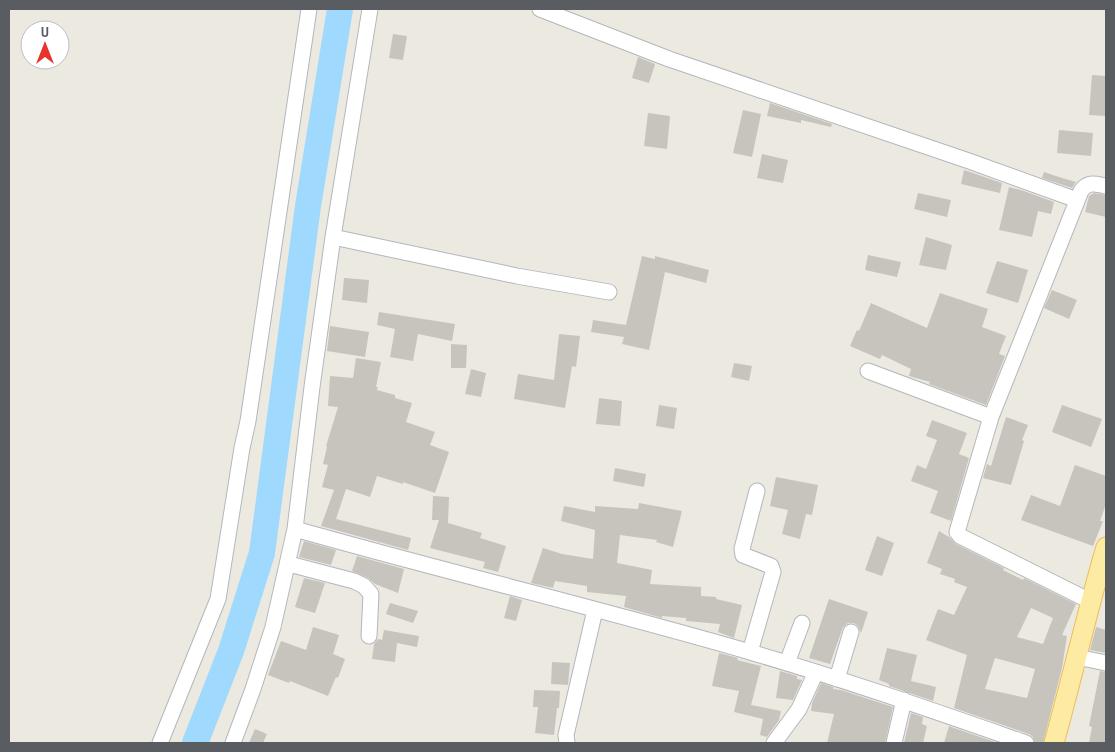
<svg xmlns="http://www.w3.org/2000/svg" width="1115" height="752" font-family="'Archivo Narrow',sans-serif">
  <style>
    .lines { fill: none; stroke-linecap: round; stroke-linejoin: round }
    .river { stroke: #9fd9fd; stroke-width: 26 }
    .building { fill: #c7c4be; fill-rule: evenodd }
    .minor-casing { stroke: #b3b7bb; stroke-width: 17 }
    .major-casing { stroke: #eebd57; stroke-width: 21 }
    .minor { stroke: #fff; stroke-width: 15 }
    .major { stroke: #fdeba4; stroke-width: 19 }
  </style>
  <rect width="100%" height="100%" fill="#ece9e1"/>
  <g class="lines">
    <path class="river" d="M195 743 231 651 262 553 308 206 340 9"/>
  </g>
  <path class="building" d="M393 34 407 36 403 60 389 58Z
    M638 57 655 64 649 83 632 78Z
    M1092 75 1106 76V116L1089 115Z
    M770 103 832 124 831 127 801 120V123L767 116Z
    M743 110 761 114 752 157 733 153Z
    M648 113 670 116 667 149 644 146Z
    M1059 130 1093 133 1091 156 1057 153Z
    M762 154 788 160 783 183 757 178Z
    M964 170 1002 183 1000 193 961 184Z
    M1044 172 1062 178 1076 182 1072 188 1042 178Z
    M1009 187 1024 191 1054 202 1051 214 1038 211 1032 237 999 230Z
    M918 193 951 200 947 217 914 209Z
    M1094 193 1106 195V217L1085 212 1089 196Z
    M926 237 952 245 946 270 919 265Z
    M868 255 901 262 897 277 865 270Z
    M642 256 655 259V256L709 270 706 283 665 272 649 350 622 344 624 337 591 332 593 320 626 325Z
    M997 261 1028 270 1018 303 986 293Z
    M344 278 369 280 367 303 342 300Z
    M1052 290 1077 300 1069 319 1044 308Z
    M940 293 988 309 982 327 1006 336 999 354 1005 356 986 405 929 384 930 382 909 376 911 369 882 355 880 359 850 346 857 330 859 331 871 303 927 328Z
    M379 312 455 324 452 341 418 334 413 361 390 357 395 329 377 325Z
    M330 326 369 332 365 357 327 351Z
    M559 334 580 336 576 367 572 366 565 408 514 399 518 374 554 380Z
    M451 344 467 345 466 368H451Z
    M356 358 381 362 376 387H378L377 390 395 395V398L412 403 406 422 435 432 430 445 449 452 435 493 403 482V484L377 476 370 497 346 489 336 519 411 538 408 550 321 526 334 490 322 487 328 465 323 464 327 447 326 446 338 407 328 406 330 376 353 378Z
    M734 363 752 366 749 381 731 377Z
    M471 369 486 373 481 397 465 394Z
    M599 398 622 401 620 426 596 424Z
    M659 405 677 408 674 429 656 426Z
    M1062 405 1102 419 1091 447 1052 432Z
    M1006 417 1028 425 1022 440 1024 441 1011 485 983 478 987 464 991 466Z
    M932 420 967 433 959 454 969 458 951 521 930 513 938 491 911 481 917 465 926 469 937 440 926 436Z
    M1075 465 1106 476V504L1100 521H1103L1093 546 1021 520 1031 495 1060 506Z
    M615 468 646 474 644 487 613 481Z
    M776 477 818 485 812 515 806 514 800 539 782 534 788 510 770 506Z
    M433 496 449 497 448 523 482 533 480 538 506 546 498 572 483 568 485 562 430 548 439 520H432Z
    M639 503 682 511 673 547 656 542 657 540 620 535 617 563 652 570 650 584 701 587V596L716 597V599L742 605 734 638 718 632 720 624 686 621V618L662 616V618L624 607 626 596 587 592V586L555 581 553 588 531 583 543 548 562 554 593 559 595 530 561 521 564 506 595 512V506L638 509Z
    M939 531 949 537 956 544 1004 568 1003 570 1023 580 1024 578 1076 604 1062 635 1067 636 1062 668 1043 743H1035L1033 737 1029 734 954 708 967 655 926 640 938 609 954 615 967 587 954 582 955 579 940 574 942 569 927 563ZM1031 608 1053 618 1043 644 1017 637ZM995 658 1035 669 1027 698 985 689Z
    M877 536 894 543 882 576 865 570Z
    M304 541 336 550 331 565 299 557Z
    M357 556 404 569 398 593 375 584 368 578 352 571Z
    M304 578 325 583 315 613 295 607Z
    M510 596 522 600 516 621 504 618Z
    M829 599 868 612 861 633 858 626 854 623H848L843 627 830 664 809 658Z
    M390 603 418 611 413 623 386 614Z
    M313 627 339 635 333 654 345 659 338 678 336 677 328 696 290 681 289 683 268 675 281 641 306 650Z
    M1096 627 1106 630V653L1090 650Z
    M384 630 419 636 417 647 397 643 395 662 372 659 374 644 378 639 382 640Z
    M887 648 917 655 911 681 936 687 933 701 889 686V684L879 680Z
    M719 653 738 658 737 660 761 666 751 705 781 711 779 720 767 737 760 735 763 719 734 712 739 691 712 686Z
    M552 662 570 663 568 685 551 684Z
    M780 671 797 676V679L802 680 793 700 776 698Z
    M1100 671 1106 672V743H1089L1092 727 1089 726Z
    M821 683 833 687V689L841 690 893 707 885 743H827L834 714 811 711 812 703Z
    M534 690 560 691 559 708H557L554 735 535 733 538 707H533Z
    M911 713 923 717 922 724 927 726 923 743H904Z
    M949 726 954 728 998 743H944Z
    M255 729 267 734 263 743H249Z"/>
  <g class="lines">
    <g class="minor-casing">
      <path id="minor" d="M540 9 669 59 969 161 1077 200
        M333 237 517 276 609 292
        M868 371 991 417
        M295 529C446 572 599 608 750 652 843 679 934 711 1026 743
        M289 564 354 581 364 586 371 594 369 636
        M1090 601 960 536 957 532 991 417 1081 191C1088 181 1095 184 1106 186
        M750 652 773 572 771 566 743 555 742 549 757 491
        M1077 657 1106 663
        M787 663 802 623
        M837 679 851 632
        M160 743 218 599 242 448 248 421 309 9
        M233 743 253 689 273 627 295 529 312 387 333 237 370 9
        M567 743 566 735 595 610
        M774 743 799 709 816 672
        M894 743 904 700"/>
    </g>
    <g class="major-casing">
      <path id="major" d="M1054 743C1072 678 1087 612 1106 547"/>
    </g>
    <use href="#minor" class="minor"/>
    <use href="#major" class="major"/>
  </g>
  <rect width="1115" height="752" fill="none" stroke="#595d61" stroke-width="20"/>
  <g transform="translate(45 45)"><circle r="24" fill="#ffffff" stroke="#bdbec0"/>
  <path d="M0-4L9 19L0 12L-9 19Z" fill="#e6332d"/>
  <text y="-8" font-size="14" font-weight="bold" text-anchor="middle" fill="#595d61">U</text>
  </g>
</svg>
